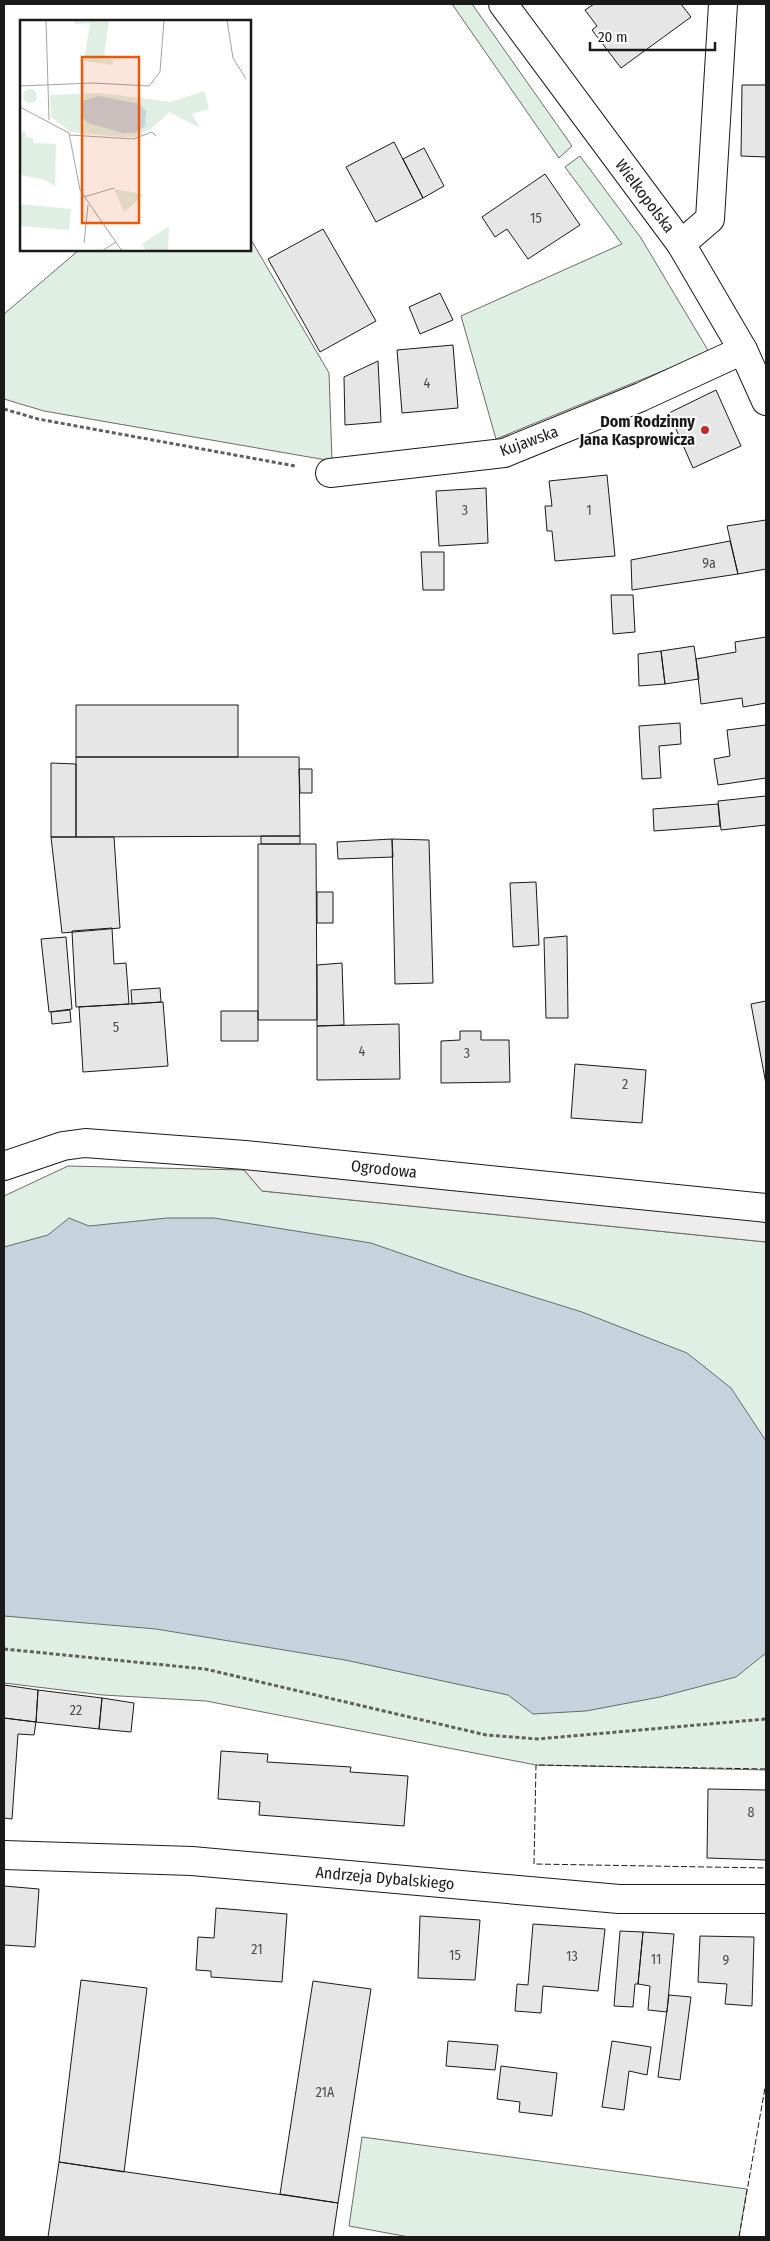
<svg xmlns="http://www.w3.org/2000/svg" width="770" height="2241" font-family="'Fira Sans Condensed',sans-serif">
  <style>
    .green { fill: #e0efe3; stroke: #6a6a6a }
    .parking { fill: #ededed; stroke: #6a6a6a }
    .water { fill: #c6d2dc; stroke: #6a6a6a }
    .building { fill: #e6e6e6; stroke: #1a1a1a }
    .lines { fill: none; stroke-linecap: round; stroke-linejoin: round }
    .minor-casing { stroke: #1a1a1a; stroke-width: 30 }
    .tertiary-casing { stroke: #1a1a1a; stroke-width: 30 }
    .path { stroke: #5f5f5f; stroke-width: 3; stroke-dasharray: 4 2.5; stroke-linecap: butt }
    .minor { stroke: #fff; stroke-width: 28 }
    .tertiary { stroke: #fff; stroke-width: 28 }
    .fence { stroke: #1a1a1a; stroke-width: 1; stroke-dasharray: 6 2.5; stroke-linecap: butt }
    .poi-dot { fill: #c62828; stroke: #fff; stroke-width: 2 }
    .labels { text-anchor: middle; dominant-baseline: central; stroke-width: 4; stroke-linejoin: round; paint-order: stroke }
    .number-label { font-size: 14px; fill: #4d4d4d }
    .street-label { font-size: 16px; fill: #1a1a1a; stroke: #fff }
    .poi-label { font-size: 16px; font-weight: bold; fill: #1a1a1a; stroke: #fff; text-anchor: end }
    .inset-road { fill: none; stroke: #a3a3a3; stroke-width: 1 }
    .view { fill: #e8590c; fill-opacity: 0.15; stroke: #e8590c; stroke-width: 2.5 }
    .inset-edge { fill: none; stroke: #1a1a1a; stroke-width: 2.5 }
  </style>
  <rect width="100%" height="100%" fill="#fff"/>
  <path class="green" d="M452 4H472L572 146 559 158Z
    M580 156 641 238 709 352 496 439 461 316 622 244 565 167Z
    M250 238 329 373 332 461 44 411 4 399V314L79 250H250Z
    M68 1166 244 1170 262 1191 766 1242V1770L536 1765 206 1701 103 1695 4 1683V1196Z
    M362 2137 747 2189 739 2237H409L349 2226Z"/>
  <path class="parking" d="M245 1155 766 1208V1242L262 1191 244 1170Z"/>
  <path class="water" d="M69 1218 89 1226 167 1218H214L371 1243 463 1275 582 1312 687 1353 731 1388 766 1441V1653L736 1677 660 1697 586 1711 533 1714 508 1695 345 1660 156 1629 4 1616V1247L48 1235Z"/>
  <path class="building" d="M594 4H681L691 17 621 68 592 30 597 26 585 10Z
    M742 85H766V157L741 156Z
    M394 142 423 198 376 222 346 167Z
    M424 148 444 186 423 198 403 159Z
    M545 174 580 225 528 259 507 229 495 237 482 217Z
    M323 229 376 321 320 352 268 259Z
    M440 293 453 320 420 334 409 307Z
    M453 345 458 408 402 413 397 350Z
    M378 361 381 422 345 425 344 377Z
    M716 390 741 446 693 468 669 413Z
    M607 475 615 556 555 561 552 531H547L545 506H552L549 481Z
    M486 488 488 543 439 546 436 491Z
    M766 520V569L738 574 727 526Z
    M730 541 738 574 632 590 631 560Z
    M421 552H444V590H423Z
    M611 595H633L635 632 613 634Z
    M766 637V703L743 707 742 698 701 704 696 659 736 652 735 642Z
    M694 646 699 679 665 684 661 651Z
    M661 651 665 684 639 686 638 654Z
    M76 705H238V757H76Z
    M680 723 681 744 659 746 661 778 642 779 639 726Z
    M766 725V778L718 785 714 759 730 756 727 730Z
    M76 757H299L300 836 76 837Z
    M51 763 76 764V837H51Z
    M299 769H312V793H300Z
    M766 796V825L721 830 718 801Z
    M718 804 720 826 654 831 653 809Z
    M261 836H300V844H261Z
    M51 837H114L120 928 62 933Z
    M392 839 429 840 433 983 395 984Z
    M392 839 393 857 338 859 337 842Z
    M258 844H316L317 1020H258Z
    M536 882 539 945 513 947 510 883Z
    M317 892H333V923H317Z
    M112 928 114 964 126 963 129 1004 76 1007 72 931Z
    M567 936 568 1018H546L544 938Z
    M66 937 72 1009 49 1012 41 939Z
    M342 963 344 1025 317 1026V965Z
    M160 988 161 1002 132 1004 131 990Z
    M766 1001V1084L751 1004Z
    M163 1002 168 1066 83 1072 79 1007Z
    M70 1010 71 1022 52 1024 51 1012Z
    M221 1011H258V1041H221Z
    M399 1024 400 1079 317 1080V1026Z
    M460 1031H481V1040H509L510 1082 441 1083V1041L460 1040Z
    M575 1064 646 1070 642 1123 571 1118Z
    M4 1685 38 1690 36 1722 4 1718Z
    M38 1690 102 1698 99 1729 36 1722Z
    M102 1698 134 1703 131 1732 99 1729Z
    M4 1718 36 1722 34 1735 18 1734 12 1819 4 1818Z
    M221 1751 268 1754 267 1762 351 1767 350 1772 408 1776 404 1826 259 1815 260 1802 218 1799Z
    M708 1789 766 1790V1860L707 1858Z
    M4 1886 39 1889 35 1947 4 1945Z
    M216 1908 287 1914 282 1982 211 1977V1971L196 1970 198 1937 214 1938Z
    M420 1916 480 1920 475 1980 418 1978Z
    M533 1924 605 1929 598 1991 543 1986 541 2013 515 2011 517 1984 528 1985Z
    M620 1931 643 1932 638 1984H635L633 2007 614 2006Z
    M643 1932 674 1934 667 2012 648 2010 650 1986 638 1984Z
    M700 1936 754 1937 752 2006 725 2004 727 1984 698 1982Z
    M81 1980 147 1988 124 2172 59 2162Z
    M313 1981 371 1989 338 2203 280 2194Z
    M669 1995 691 1997 680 2080 658 2077Z
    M448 2041 498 2045 495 2070 446 2066Z
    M612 2041 651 2047 647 2075 629 2071 624 2110 602 2107Z
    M501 2066 557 2073 552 2116 519 2112 520 2102 497 2099Z
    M59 2162 338 2203 333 2237H48Z"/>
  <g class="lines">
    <g class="minor-casing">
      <path id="minor" d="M681 244 710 219 723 4
        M330 473 504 453 641 397 743 350
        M4 1166 63 1146 85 1143 245 1155 766 1208
        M4 1855 192 1861 619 1899H766"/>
    </g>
    <g class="tertiary-casing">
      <path id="tertiary" d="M503 4 681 244 743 350 766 401"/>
    </g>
    <path class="path" d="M4 409 38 419 295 466
      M4 1649 205 1669 486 1735 537 1739 766 1719"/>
    <use href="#minor" class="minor"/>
    <use href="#tertiary" class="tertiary"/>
    <path class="fence" d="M766 1769 536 1765 534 1864 766 1868
      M739 2237 766 2082"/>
  </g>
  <circle class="poi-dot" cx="705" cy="430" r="5"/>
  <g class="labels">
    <g class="number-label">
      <text x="536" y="218">15</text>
      <text x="427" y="383">4</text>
      <text x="465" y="510">3</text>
      <text x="589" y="510">1</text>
      <text x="709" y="563">9a</text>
      <text x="116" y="1027">5</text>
      <text x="362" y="1051">4</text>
      <text x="467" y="1053">3</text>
      <text x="625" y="1084">2</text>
      <text x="76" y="1710">22</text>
      <text x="751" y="1812">8</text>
      <text x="257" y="1949">21</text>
      <text x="455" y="1955">15</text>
      <text x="572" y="1956">13</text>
      <text x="656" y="1959">11</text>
      <text x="726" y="1960">9</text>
      <text x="325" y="2092">21A</text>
    </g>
    <g class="street-label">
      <text transform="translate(645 196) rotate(53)">Wielkopolska</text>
      <text transform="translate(529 441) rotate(-20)">Kujawska</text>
      <text transform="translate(384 1169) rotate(6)">Ogrodowa</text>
      <text transform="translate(385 1878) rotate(5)">Andrzeja Dybalskiego</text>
    </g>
    <g class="poi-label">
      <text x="695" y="421">Dom Rodzinny<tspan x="695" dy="18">Jana Kasprowicza</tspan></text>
    </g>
  </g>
  <g transform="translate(20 20)">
    <rect width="231" height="231" fill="#fff"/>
    <path d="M54 0H89L84 37 93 39 92 45 64 41 70 3 55 4ZM3 76a7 7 0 1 1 14 0a7 7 0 1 1-14 0ZM184 71 189 89 172 94 180 108 149 92 131 109 114 117H101L51 112 31 97 30 75 79 73 151 82ZM0 111 6 112 5 117 13 118V123L36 124 35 166 25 160 0 155ZM94 169 116 173 124 175 104 192ZM0 184 51 189 49 210 0 206ZM149 206 148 231H127L122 224Z" fill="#e0efe3"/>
    <path d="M79 76 120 84 126 91 125 106 114 113H103L68 103 61 95 62 81Z" fill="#c6d2dc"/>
    <path class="inset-road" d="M26 0 29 100M207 0 213 38 226 59M0 66 73 63 129 66 140 52 144 0M0 87 49 113 60 170 102 231M50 115 113 119 132 112 136 116M64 177 94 168M64 223 68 185M82 231 96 222"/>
    <path class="view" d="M62 37H119V203H62Z"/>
    <rect width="231" height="231" class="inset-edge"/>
  </g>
  <rect width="770" height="2241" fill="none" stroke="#1a1a1a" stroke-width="10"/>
  <path d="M590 42v8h125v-8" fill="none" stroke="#1a1a1a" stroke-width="2.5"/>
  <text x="598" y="42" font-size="15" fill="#1a1a1a" stroke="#ffffff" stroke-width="4" paint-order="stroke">20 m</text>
</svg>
